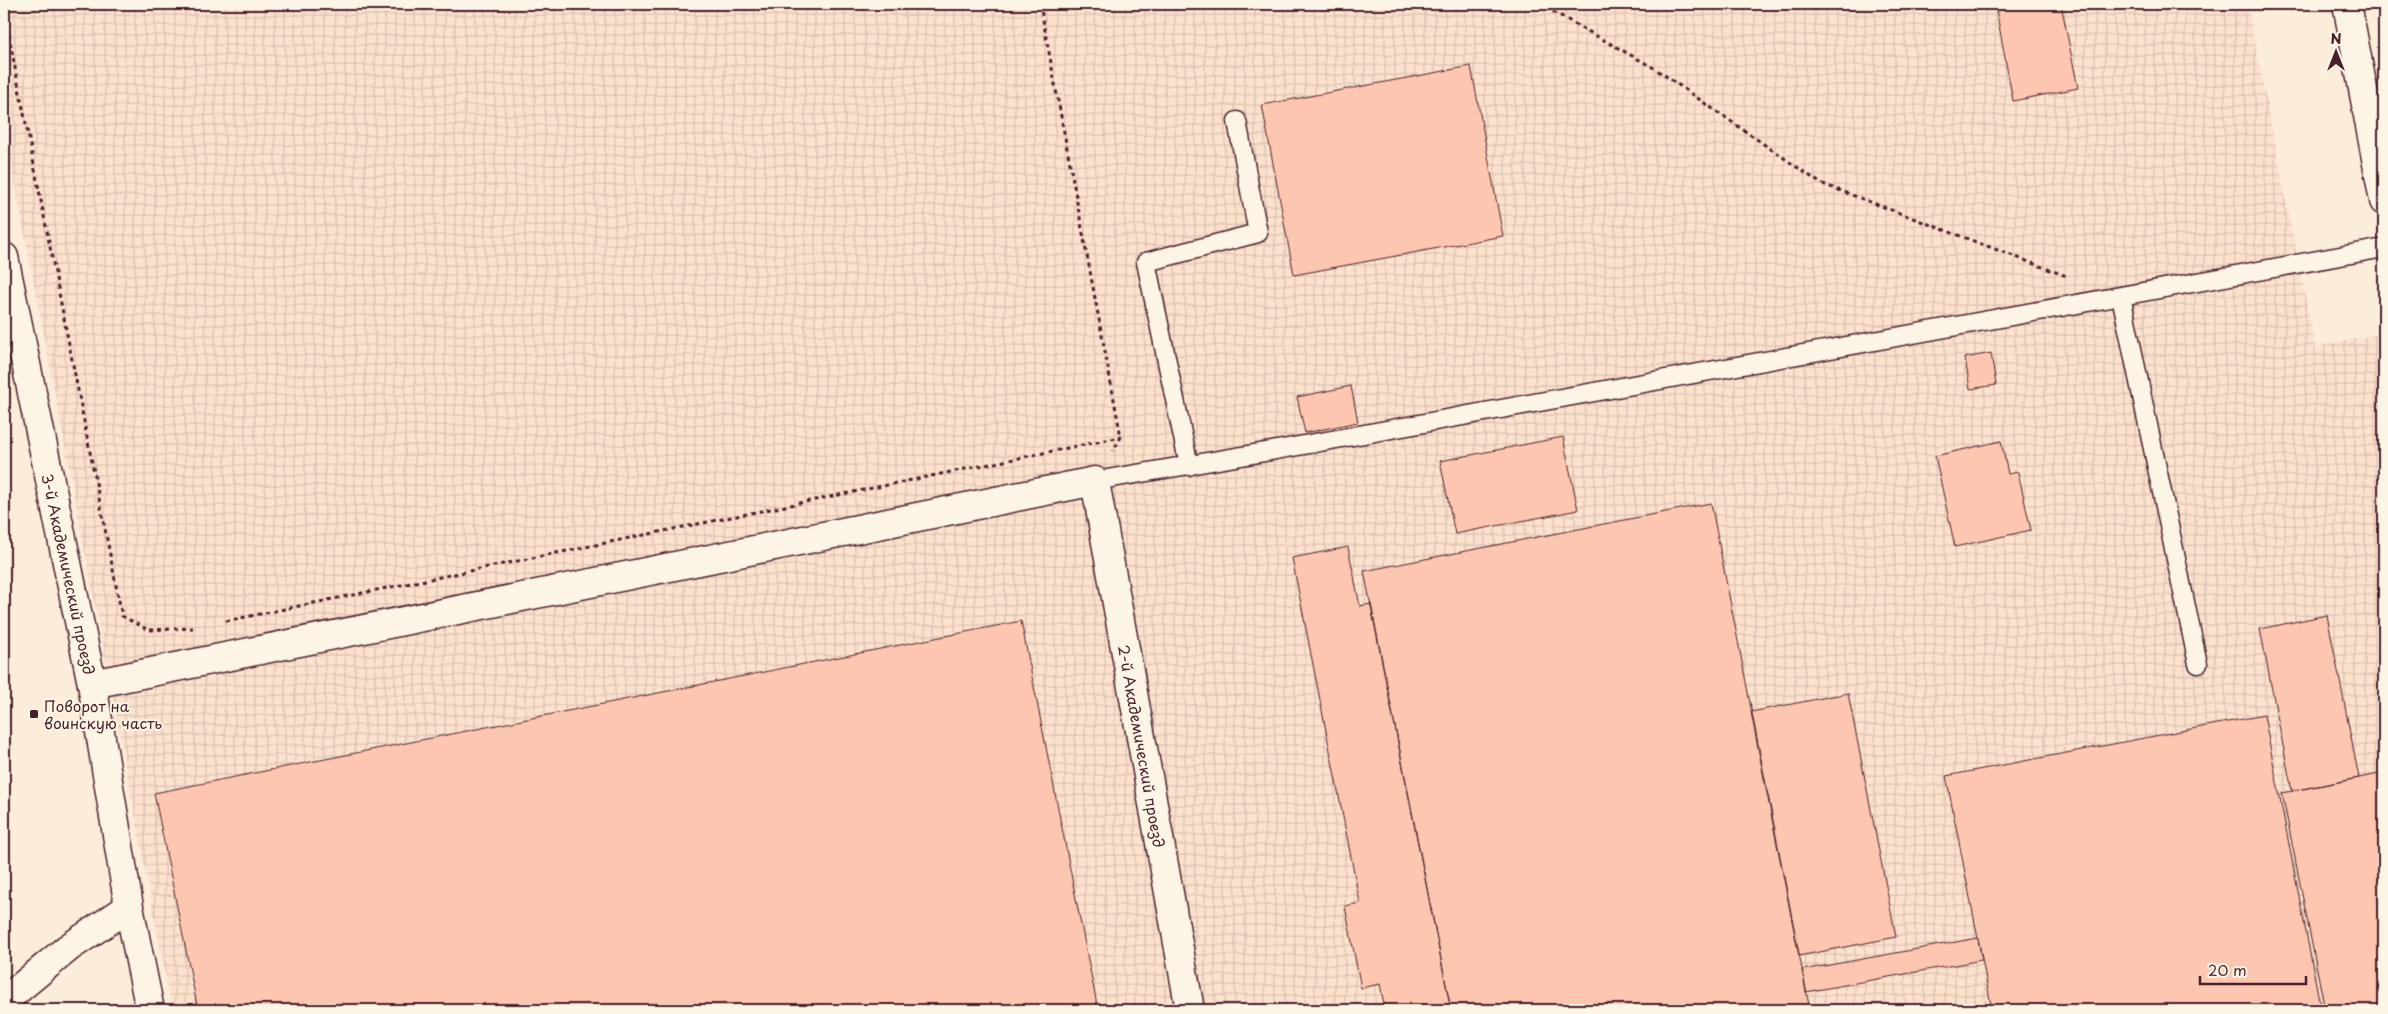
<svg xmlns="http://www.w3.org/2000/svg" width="2388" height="1014" font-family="'Playpen Sans',sans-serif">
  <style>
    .industrial { fill: url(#industrial-grid) }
    .building { fill: #fdc6b0; stroke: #4a1f2b }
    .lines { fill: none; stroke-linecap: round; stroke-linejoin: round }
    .service-casing { stroke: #4a1f2b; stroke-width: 21 }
    .minor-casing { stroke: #4a1f2b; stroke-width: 31 }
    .tertiary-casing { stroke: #4a1f2b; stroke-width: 31 }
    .path { stroke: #4a1f2b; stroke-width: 3; stroke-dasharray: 4 4; stroke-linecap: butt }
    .service { stroke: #fcf5e5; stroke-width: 18 }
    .minor { stroke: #fcf5e5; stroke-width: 28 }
    .tertiary { stroke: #fcf5e5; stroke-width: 28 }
    .poi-dot { fill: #4a1f2b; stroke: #fcf5e5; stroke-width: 2 }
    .labels { text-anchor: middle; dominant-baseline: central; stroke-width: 4; stroke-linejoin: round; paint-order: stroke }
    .street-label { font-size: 15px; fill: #4a1f2b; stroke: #fcf5e5 }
    .poi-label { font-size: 15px; fill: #4a1f2b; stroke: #fcf5e5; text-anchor: start }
  </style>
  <defs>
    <pattern id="industrial-grid" width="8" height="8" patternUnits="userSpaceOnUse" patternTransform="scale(1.25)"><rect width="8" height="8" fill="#fce1cd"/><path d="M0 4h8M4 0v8" fill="none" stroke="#dac1b0"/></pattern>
  </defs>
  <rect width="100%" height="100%" fill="#fcecda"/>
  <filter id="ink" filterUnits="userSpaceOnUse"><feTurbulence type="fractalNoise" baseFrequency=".02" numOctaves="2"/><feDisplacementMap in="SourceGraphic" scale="10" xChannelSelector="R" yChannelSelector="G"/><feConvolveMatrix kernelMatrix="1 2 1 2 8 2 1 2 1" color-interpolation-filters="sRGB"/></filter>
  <g filter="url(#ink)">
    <path class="industrial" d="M4 4H2247L2315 347 2384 333V1010H172L4 125Z"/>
    <path class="building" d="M1995 4H2061L2078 88 2013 101Z
      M1471 66 1503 236 1294 275 1262 105Z
      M1991 353 1996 385 1970 389 1965 358Z
      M1351 386 1358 422 1305 433 1297 397Z
      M1563 437 1578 510 1455 534 1440 461Z
      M2001 441 2008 474 2018 472 2031 530 1955 547 1935 456Z
      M1711 503 1810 1010H1451L1364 571Z
      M1348 547 1360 606 1371 604 1451 1010H1385L1380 984 1361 988 1345 906 1360 903 1292 558Z
      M2327 615 2359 778 2292 791 2260 629Z
      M1021 621 1098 1010H198L154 793Z
      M1848 693 1896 937 1799 956 1751 712Z
      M2264 715 2321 1010H1992L1946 776Z
      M2384 773V1010H2325L2282 793Z
      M1978 938 1982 960 1806 992 1802 970Z"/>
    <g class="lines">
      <g class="service-casing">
        <path id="service" d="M2121 296 2198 664
          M1189 466 1146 262 1258 233 1237 121
          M1095 481 1271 451 2384 248"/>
      </g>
      <g class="minor-casing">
        <path id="minor" d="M2347 4 2384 201
          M92 684 1095 481 1190 1010"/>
      </g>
      <g class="tertiary-casing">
        <path id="tertiary" d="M4 257 92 684 129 907 150 1010
          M4 1001 68 948 129 907"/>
      </g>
      <path class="path" d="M1040 4 1121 437 1113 451
        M1539 4 1654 68 1820 183 2069 277
        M4 11 122 616 148 630 193 628
        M226 621 1121 437"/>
      <use href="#service" class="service"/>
      <use href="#minor" class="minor"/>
      <use href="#tertiary" class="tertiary"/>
    </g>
  </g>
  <rect class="poi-dot" x="29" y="709" width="10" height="10" rx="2.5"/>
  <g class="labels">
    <g class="street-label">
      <text transform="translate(69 574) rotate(78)">3-й Академический проезд</text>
      <text transform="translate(1142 746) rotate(80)">2-й Академический проезд</text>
    </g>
    <g class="poi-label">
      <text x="44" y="705">Поворот на<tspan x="44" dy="17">воинскую часть</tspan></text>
    </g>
  </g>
  <rect width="2388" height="1014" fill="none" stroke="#fcf5e5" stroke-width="20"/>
  <rect x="10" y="10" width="2368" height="994" fill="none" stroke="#4a1f2b" stroke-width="2" filter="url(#ink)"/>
  <g transform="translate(2336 52)" stroke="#fcf5e5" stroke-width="4" paint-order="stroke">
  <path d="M0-4L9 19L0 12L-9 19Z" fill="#4a1f2b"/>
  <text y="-8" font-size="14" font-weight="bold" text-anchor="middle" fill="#4a1f2b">N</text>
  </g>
  <path d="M2200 976v8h106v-8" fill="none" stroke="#4a1f2b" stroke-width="2.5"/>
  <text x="2208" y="976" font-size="15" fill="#4a1f2b" stroke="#fcf5e5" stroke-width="4" paint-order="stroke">20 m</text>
</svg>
